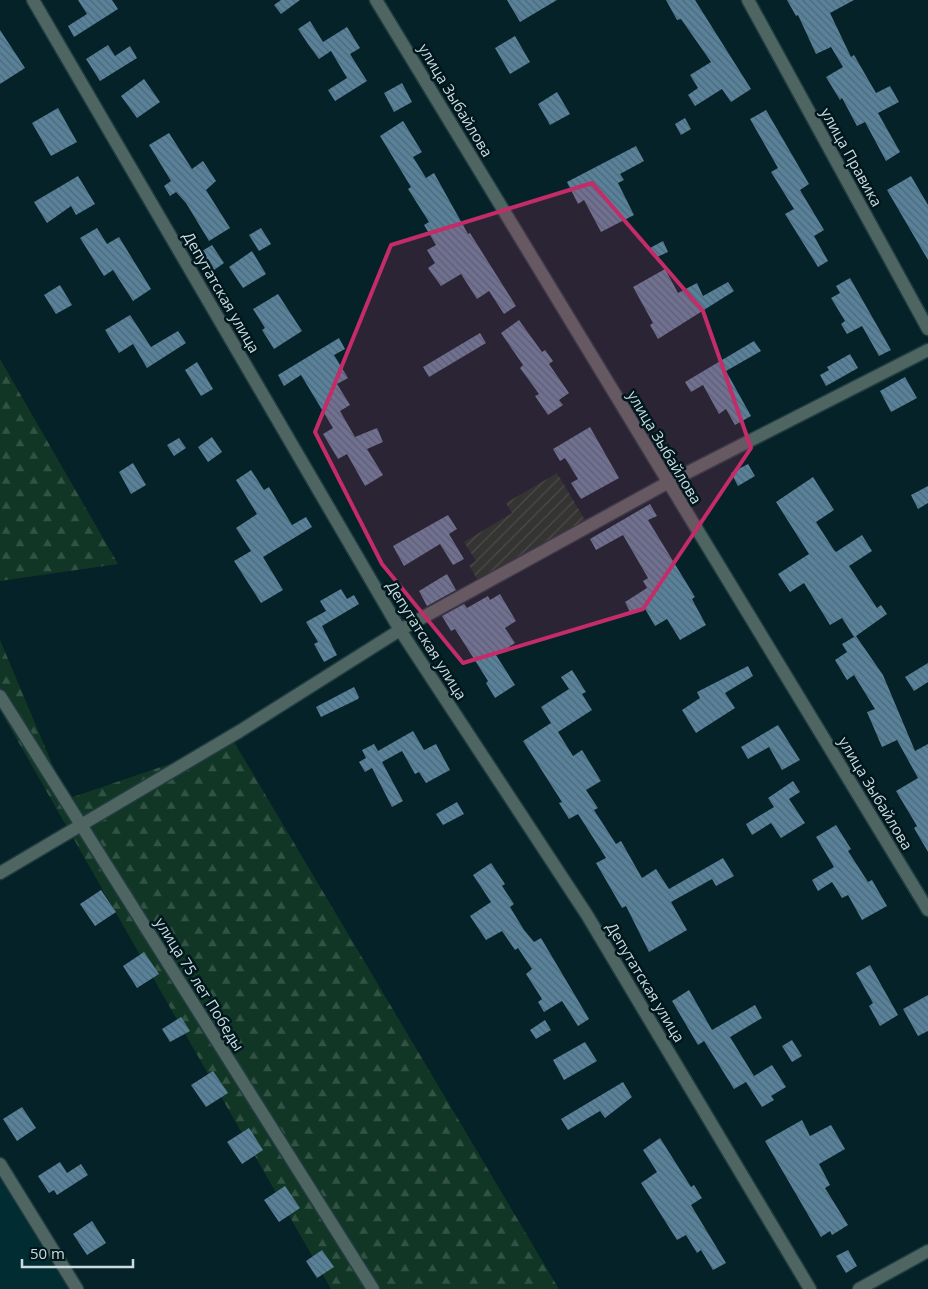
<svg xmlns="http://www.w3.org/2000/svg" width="928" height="1289" font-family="'Open Sans',sans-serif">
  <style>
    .built { fill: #012c32 }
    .forest { fill: url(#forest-firs) }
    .garden { fill: url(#garden-furrows) }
    .building { fill: url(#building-back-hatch) }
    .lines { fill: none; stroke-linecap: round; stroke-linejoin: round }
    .street-casing { stroke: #203c41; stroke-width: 15 }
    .street { stroke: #4f6561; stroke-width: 12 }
    .marked { fill: #c32c68; fill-opacity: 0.2; stroke: #c32c68; stroke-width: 4; stroke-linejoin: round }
    .labels { text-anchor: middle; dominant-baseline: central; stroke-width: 5; stroke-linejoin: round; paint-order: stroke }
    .street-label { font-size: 15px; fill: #cbdbdf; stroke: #00181d }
  </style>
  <defs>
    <pattern id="forest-firs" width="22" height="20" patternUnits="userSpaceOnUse" patternTransform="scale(1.25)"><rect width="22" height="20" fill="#113625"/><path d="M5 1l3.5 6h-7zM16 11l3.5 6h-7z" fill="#325244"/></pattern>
    <pattern id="garden-furrows" width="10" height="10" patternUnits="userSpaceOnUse" patternTransform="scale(1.25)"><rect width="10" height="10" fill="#113625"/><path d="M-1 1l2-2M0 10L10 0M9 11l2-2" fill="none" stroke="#325244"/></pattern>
    <pattern id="building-back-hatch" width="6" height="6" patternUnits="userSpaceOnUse" patternTransform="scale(1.25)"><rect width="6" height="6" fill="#59829a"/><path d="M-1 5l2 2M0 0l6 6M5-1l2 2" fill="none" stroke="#4e6877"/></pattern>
  </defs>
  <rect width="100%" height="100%" fill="#042227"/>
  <path class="built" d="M0 1178 68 1289H0Z"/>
  <path class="forest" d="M0 359 118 564 0 581Z
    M0 640 67 799 234 742 559 1289H331L0 710Z"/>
  <path class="garden" d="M557 473 585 520 477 579 469 565 476 561 464 542 512 513 506 503Z"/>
  <path class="building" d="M78 0H112L118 9 74 37 68 26 87 14Z
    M281 0H300L281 14 274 5Z
    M507 0H557L520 22Z
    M666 0H695L751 89 731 102 722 89 695 106 688 95 698 88 690 75 711 62 681 19 677 20Z
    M787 0H854L830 13 851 57 854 55 876 93 890 86 899 102 878 113 900 152 886 161 865 122 857 126 842 98 840 100 826 77 843 67 831 47 816 54 798 15 796 16Z
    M310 21 323 42 347 27 360 48 350 54 367 81 335 101 328 90 347 78 331 51 319 59 308 44 298 29Z
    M0 30 25 68 0 84Z
    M515 36 530 62 510 74 495 48Z
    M108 45 115 56 130 46 137 58 100 81 86 59Z
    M144 79 160 102 137 118 121 96Z
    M402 83 412 102 394 112 384 93Z
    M557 92 570 114 550 125 538 104Z
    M58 108 77 142 51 156 32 123Z
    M766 110 809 184 800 190 824 230 814 236 828 261 818 267 785 214 794 209 771 172 778 168 750 119Z
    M685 118 691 129 681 135 675 124Z
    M403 121 422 152 413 157 426 178 434 173 468 234 470 233 516 306 504 314 489 291 477 299 461 274 441 286 428 268 435 263 427 250 436 245 424 225 429 222 408 189 411 187 380 136Z
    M169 133 192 169 203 161 216 181 206 190 230 228 209 241 186 203 176 192 170 196 164 186 171 181 149 145Z
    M636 146 644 161 620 174 624 180 618 183 634 215 601 232 584 200 578 204 567 182Z
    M78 176 95 204 76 215 71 206 47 223 34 202Z
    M911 176 928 205V260L887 190Z
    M97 228 107 244 119 237 151 289 133 301 113 270 104 276 80 238Z
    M261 228 271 244 259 251 249 235Z
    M663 241 668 252 655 258 650 248Z
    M212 245 224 263 214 270 202 251Z
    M252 251 266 274 243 288 229 267Z
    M665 269 678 293 697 283 703 296 728 282 734 291 658 339 650 325 653 323 633 287Z
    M850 278 891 350 879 356 862 326 847 334 841 324 845 321 831 298 840 293 836 286Z
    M60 285 72 305 56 314 44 295Z
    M278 294 302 331 274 349 262 330 265 328 253 309Z
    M130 315 151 347 178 331 186 343 147 368 133 344 119 353 105 330Z
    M519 320 542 352 545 350 553 361 549 364 569 393 559 400 563 405 548 415 535 396 539 394 520 368 523 365 501 333Z
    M480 333 486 343 429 377 423 367Z
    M339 338 345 349 334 355 348 378 337 384 350 405 340 411 355 437 377 428 383 442 367 449 383 475 365 486 347 454 338 459 323 434 333 428 301 375 284 386 278 375Z
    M754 341 761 351 726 371 751 416 735 425 726 409 719 414 703 385 691 392 685 382Z
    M850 354 858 368 826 386 820 375 829 370 827 367Z
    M197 362 213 389 201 396 185 370Z
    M905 377 917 398 891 412 880 391Z
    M590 427 619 478 581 499 571 483 578 479 565 458 560 461 553 449Z
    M212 437 222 452 208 462 198 447Z
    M179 438 186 448 174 456 167 445Z
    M133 463 146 485 131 494 119 472Z
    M748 464 755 476 738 486 731 473Z
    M251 470 264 490 269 487 292 525 306 517 312 527 263 557 283 590 261 603 234 561 251 551 236 528 257 514 236 480Z
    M813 477 834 510 816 522 834 550 836 552 862 535 872 551 849 566 877 608 881 605 887 614 856 636 883 675 915 751 928 744V852L914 828 917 826 896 791 918 778 897 740 882 747 867 712 875 709 854 675 847 680 835 660 847 652 842 644 854 637 842 618 830 625 804 583 790 592 778 574 809 554 776 502Z
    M928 486V503L918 509 911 495Z
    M650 504 657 516 648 520 695 597 692 599 706 625 680 640 667 619 655 626 644 607 631 614 625 602 647 588 643 581 648 578 623 535 596 550 590 539Z
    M448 515 457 529 449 534 464 559 453 565 440 544 404 566 393 546Z
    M447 574 456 590 427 606 419 591Z
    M341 589 347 599 354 595 359 604 322 626 337 655 324 662 314 644 318 642 306 622 326 611 320 601Z
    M500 594 516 621 505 628 515 643 496 655 515 685 495 698 486 683 488 681 455 629 451 631 442 616 464 604 467 608 488 596 490 600Z
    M928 663V682L914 691 905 677Z
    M748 666 753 676 725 693 735 708 696 733 682 710 700 698 697 692Z
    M572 670 586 692 582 694 592 710 558 732 573 756 582 750 601 781 586 790 598 808 594 810 616 844 621 841 642 878 656 869 669 889 723 858 734 876 716 886 712 879 671 902 687 930 649 952 626 906 622 908 596 863 606 858 578 814 569 819 559 803 562 802 523 741 551 723 541 707 569 689 561 677Z
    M354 687 359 697 358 699 321 717 316 707Z
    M778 725 800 760 782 770 769 747 748 759 741 747Z
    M413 731 424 750 436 744 450 770 426 783 419 772 415 774 402 751 382 762 403 801 392 807 372 768 365 772 359 762 366 758 362 750 374 744 378 751Z
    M793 781 800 792 789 799 805 823 781 838 771 823 752 835 746 824 774 807 768 798Z
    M457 802 464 814 443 825 436 814Z
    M836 825 851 849 848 851 868 882 872 880 887 906 862 920 848 895 842 898 832 882 818 891 812 880 834 867 816 837Z
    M491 863 505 884 502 886 514 904 510 907 524 930 534 942 541 938 589 1019 578 1026 562 1001 544 1012 538 1002 542 999 526 974 532 969 518 948 515 950 502 931 486 940 470 916 491 902 473 875Z
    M101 890 116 912 95 926 80 904Z
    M144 952 159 974 137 988 123 966Z
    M870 965 898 1015 880 1026 869 1006 873 1003 856 973Z
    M689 990 712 1030 755 1005 762 1018 730 1037 754 1076 772 1065 786 1087 771 1096 774 1100 762 1107 746 1082 734 1089 704 1041 698 1045 672 1001Z
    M928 995V1031L918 1036 903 1009Z
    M181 1017 190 1031 170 1042 162 1029Z
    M545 1020 551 1030 536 1039 530 1030Z
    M792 1040 802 1056 792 1062 782 1046Z
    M585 1042 597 1061 564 1080 553 1060Z
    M213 1071 228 1093 206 1107 191 1085Z
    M623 1082 632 1097 605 1118 600 1111 568 1130 561 1119Z
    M22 1107 36 1128 17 1141 3 1119Z
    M802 1120 810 1136 831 1125 845 1149 819 1164 830 1185 825 1188 848 1225 832 1235 830 1231 821 1237 765 1141Z
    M249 1128 263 1150 242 1164 227 1142Z
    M660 1138 691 1187 694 1185 702 1198 691 1205 726 1263 713 1270 701 1250 697 1253 686 1235 677 1240 641 1183 657 1172 643 1150Z
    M60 1162 67 1173 81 1164 88 1175 57 1195 54 1190 49 1193 38 1176Z
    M285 1186 300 1208 279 1222 264 1200Z
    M92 1221 106 1243 87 1255 73 1234Z
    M322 1250 334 1267 317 1278 306 1261Z
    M848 1250 857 1266 846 1273 836 1256Z"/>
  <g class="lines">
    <g class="street-casing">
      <path id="street" d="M33 0 400 630 587 915 810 1289
        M376 0 928 910
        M748 0 928 329
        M0 696 373 1289
        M0 873 240 731 400 630 667 483 928 350
        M0 1164 77 1289
        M859 1289 928 1251"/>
    </g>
    <use href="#street" class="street"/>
  </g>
  <path class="marked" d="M592 183 703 311 751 448 643 609 463 663 382 564 315 432 391 245Z"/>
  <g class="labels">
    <g class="street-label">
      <text transform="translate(456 100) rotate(59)">улица Зыбайлова</text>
      <text transform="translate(852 157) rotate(61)">улица Правика</text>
      <text transform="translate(222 292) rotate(60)">Депутатская улица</text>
      <text transform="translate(665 447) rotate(59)">улица Зыбайлова</text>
      <text transform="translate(427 640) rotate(58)">Депутатская улица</text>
      <text transform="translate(876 793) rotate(59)">улица Зыбайлова</text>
      <text transform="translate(646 982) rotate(59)">Депутатская улица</text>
      <text transform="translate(200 984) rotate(58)">улица 75 лет Победы</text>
    </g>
  </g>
  <path d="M22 1259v8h111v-8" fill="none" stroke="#cbdbdf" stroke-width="2.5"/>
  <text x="30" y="1259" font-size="15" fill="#cbdbdf" stroke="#00181d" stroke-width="4" paint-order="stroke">50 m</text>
</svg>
